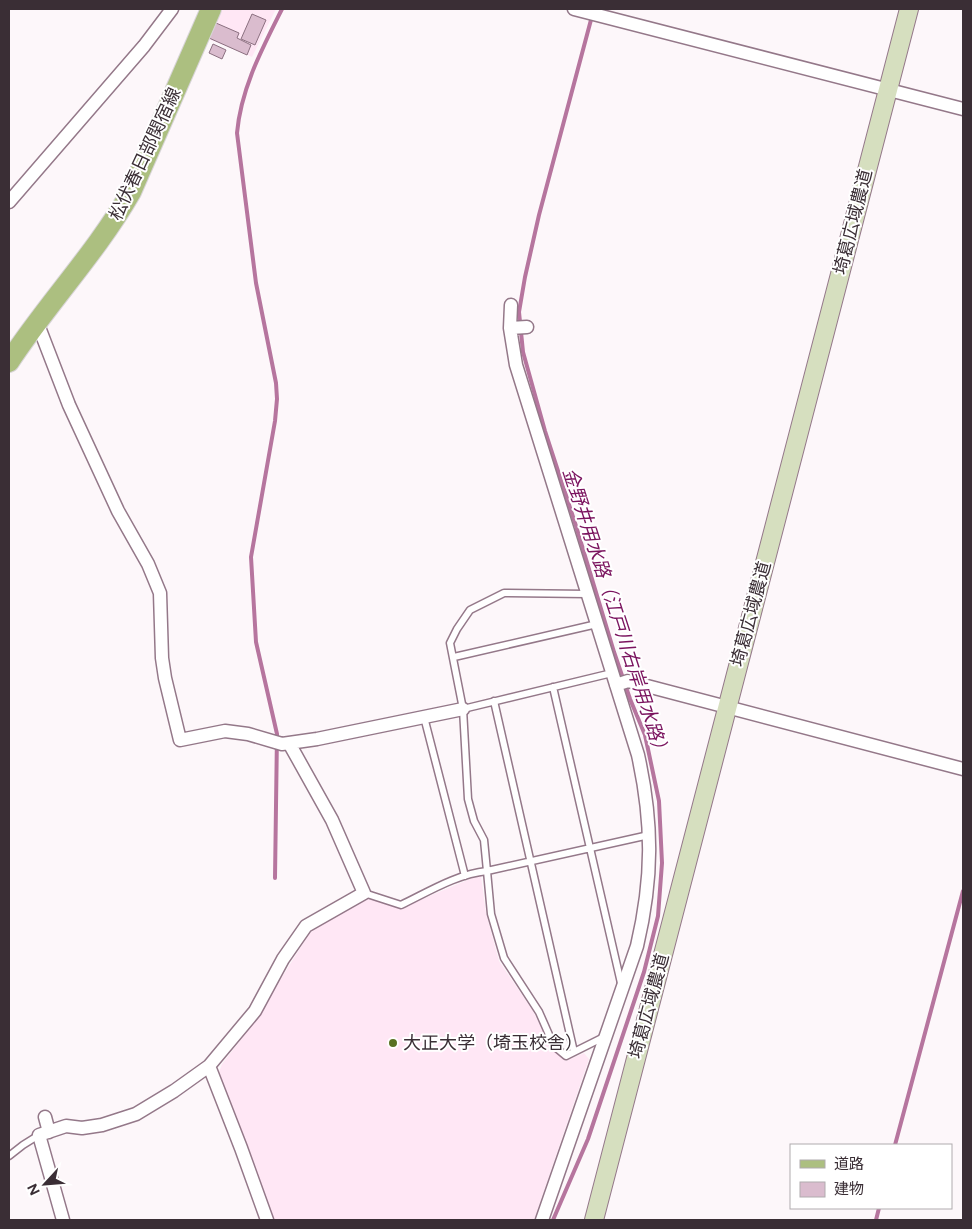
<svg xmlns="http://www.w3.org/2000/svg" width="972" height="1229" font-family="Figtree,'Noto Sans JP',sans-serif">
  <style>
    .built { fill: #ffe7f5 }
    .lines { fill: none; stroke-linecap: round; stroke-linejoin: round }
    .stream { stroke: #b6759e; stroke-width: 4 }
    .building { fill: #dabcce; stroke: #8b7080 }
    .lane-casing { stroke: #947889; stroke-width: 9 }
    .street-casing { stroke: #947889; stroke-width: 15 }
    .secondary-casing { stroke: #947889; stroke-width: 20 }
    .primary-casing { stroke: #d8d5d7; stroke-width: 22 }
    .lane { stroke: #fff; stroke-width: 6 }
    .street { stroke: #fff; stroke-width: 12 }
    .secondary { stroke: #d6dfbf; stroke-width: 18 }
    .primary { stroke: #acbf80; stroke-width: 20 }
    .poi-dot { fill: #597122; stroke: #fff; stroke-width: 2 }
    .labels { text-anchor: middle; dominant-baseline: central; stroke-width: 4; stroke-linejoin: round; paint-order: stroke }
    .street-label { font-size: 18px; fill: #3a2e35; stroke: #fff }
    .poi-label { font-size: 18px; fill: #3a2e35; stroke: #fff; text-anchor: start }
    .water-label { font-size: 19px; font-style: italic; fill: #7b145f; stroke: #fff }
  </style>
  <rect width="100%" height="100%" fill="#fdf7fa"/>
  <path class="built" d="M218 9H276L252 57 206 38Z
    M481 876 486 913 499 961 533 1011 551 1048 566 1061 584 1053 589 1059 534 1220H274L219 1072 222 1064 243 1037 267 1001 309 934 320 925 369 898 401 908 470 879Z"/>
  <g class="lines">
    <path class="stream" d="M275 878 277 734 256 642 251 557 275 421 277 399 276 383 256 283 237 133C241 88 262 49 282 9
      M895 1145 963 891
      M553 1220 588 1139 644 972 658 916 662 863 659 801 645 735 630 699 614 652 576 526 545 431 523 352 519 312 525 277 539 215 592 16
      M876 1220 879 1208"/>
  </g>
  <path class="building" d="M252 14 266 20 255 45 241 39Z
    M216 23 239 33 237 38 251 45 247 55 209 38Z
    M213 44 226 50 222 59 209 53Z"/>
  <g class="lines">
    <g class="lane-casing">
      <path id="lane" d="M587 594 504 593 470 610 457 629 450 643 463 709 468 799 474 821 484 840 487 871 649 835
        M454 657 597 624
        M553 687 621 983
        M494 701 574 1052
        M463 709 612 673
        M424 717 465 876
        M364 893 401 905C428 892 457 874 487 871L491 914 504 958 539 1012 554 1046 566 1056 604 1037
        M9 1156 23 1145 39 1135"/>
    </g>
    <g class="street-casing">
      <path id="street" d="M574 9 963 109
        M9 202 144 46 172 9
        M511 305 510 328 516 365 638 755C653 823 653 878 637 946L542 1220
        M37 322 69 405 118 511 148 564 160 593 162 658 165 678 180 740 225 731 248 734 282 744 317 739 463 709
        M510 328 527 327
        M616 685 628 681 963 769
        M209 1066 241 1148 267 1220
        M45 1117 49 1132
        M63 1220 39 1135 66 1126 82 1128 102 1125 136 1114 174 1091 209 1066 255 1011 283 959 306 926 364 893 332 820 289 743"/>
    </g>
    <g class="secondary-casing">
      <path id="secondary" d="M594 1220 909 9"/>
    </g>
    <g class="primary-casing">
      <path id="primary" d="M9 362C47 304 96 253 131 192L211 9"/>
    </g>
    <use href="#lane" class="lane"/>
    <use href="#street" class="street"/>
    <use href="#secondary" class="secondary"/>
    <use href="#primary" class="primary"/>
  </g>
  <circle class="poi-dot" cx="393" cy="1043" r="5"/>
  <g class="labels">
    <g class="street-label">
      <text transform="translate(145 154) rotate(-65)">松伏春日部関宿線</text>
      <text transform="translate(853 222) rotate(-76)">埼葛広域農道</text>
      <text transform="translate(751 614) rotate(-75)">埼葛広域農道</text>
      <text transform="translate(649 1006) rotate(-75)">埼葛広域農道</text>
    </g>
    <g class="poi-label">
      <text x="403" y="1043">大正大学（埼玉校舎）</text>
    </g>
    <g class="water-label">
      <text transform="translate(616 613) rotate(72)">金野井用水路（江戸川右岸用水路）</text>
    </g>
  </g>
  <rect width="972" height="1229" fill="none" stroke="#3a2e35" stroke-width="20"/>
  <rect x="790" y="1144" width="162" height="65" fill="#ffffff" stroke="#b0abae"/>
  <rect x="800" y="1160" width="25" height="8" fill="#acbf80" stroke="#b0abae"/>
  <text x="834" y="1169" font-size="15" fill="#3a2e35">道路</text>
  <rect x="800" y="1182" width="25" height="15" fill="#dabcce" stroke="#b0abae"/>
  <text x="834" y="1194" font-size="15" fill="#3a2e35">建物</text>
  <g transform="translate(45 1184) rotate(244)" stroke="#ffffff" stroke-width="4" paint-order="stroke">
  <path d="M0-4L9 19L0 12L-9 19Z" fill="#3a2e35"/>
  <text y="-8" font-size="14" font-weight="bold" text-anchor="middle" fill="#3a2e35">N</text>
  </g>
</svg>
